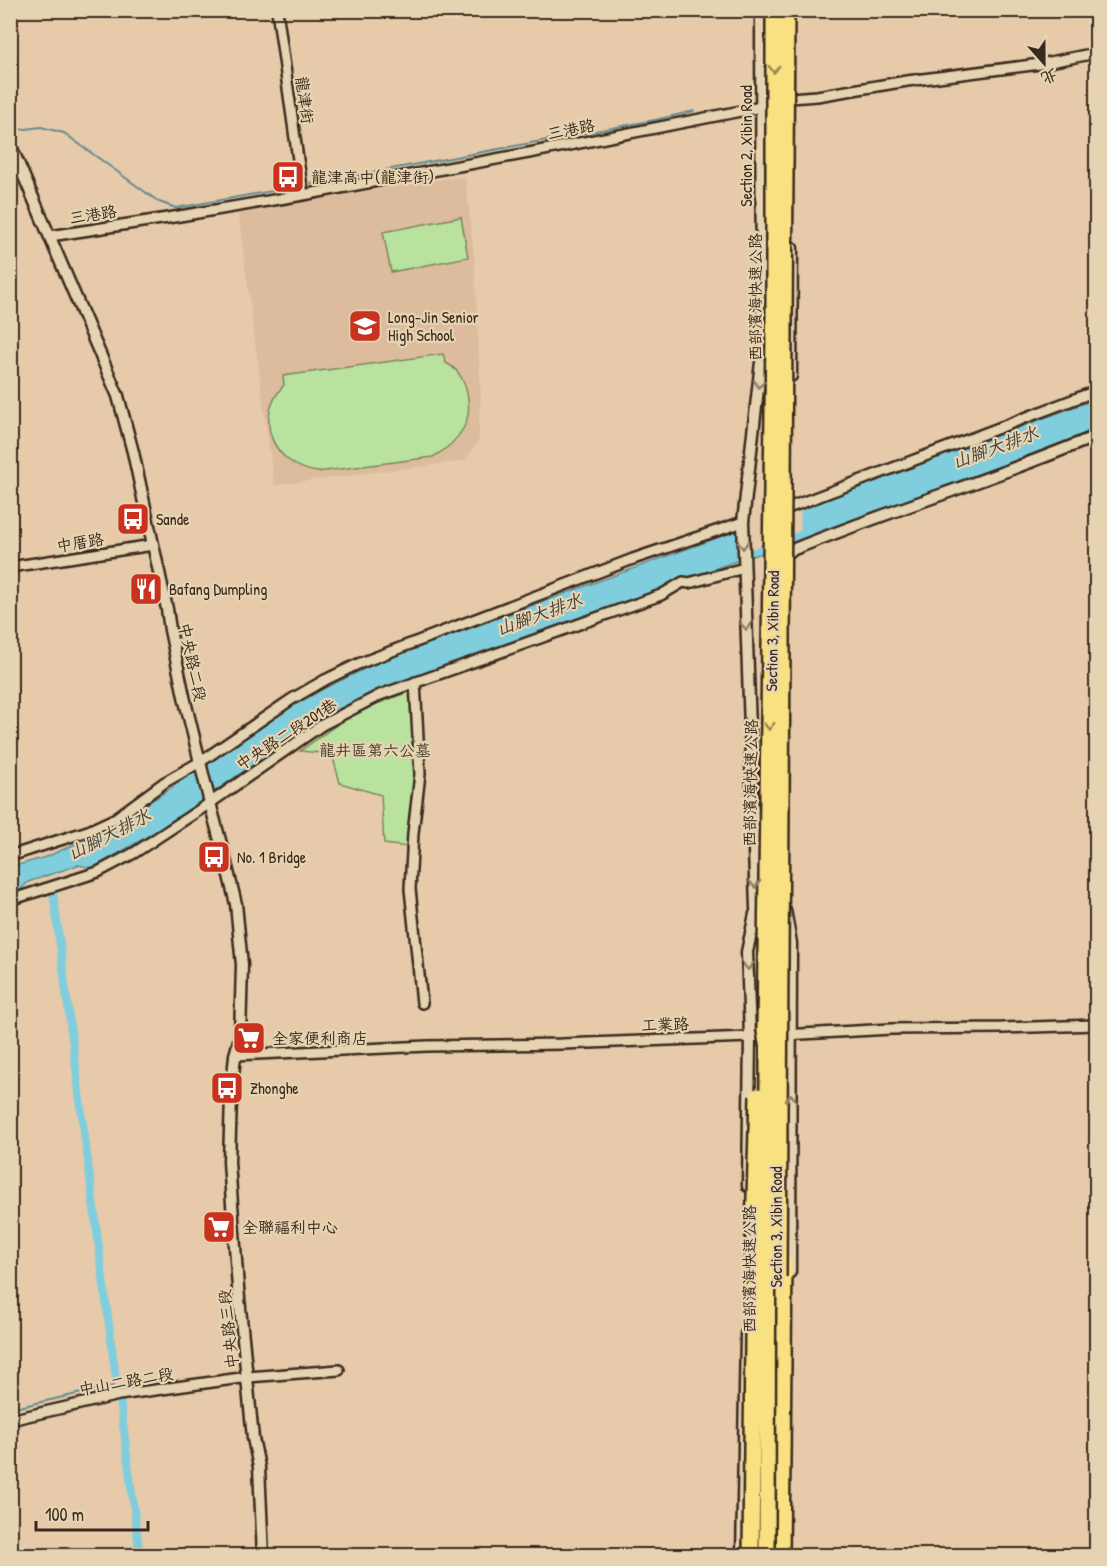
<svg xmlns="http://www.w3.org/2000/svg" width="1107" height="1566" font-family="'Patrick Hand','LXGW WenKai TC',sans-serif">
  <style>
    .built { fill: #ddbc9d }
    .green { fill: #b9e29e; stroke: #7a865e; stroke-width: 1.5 }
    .water { fill: #80cedd; stroke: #648c91; stroke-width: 1.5 }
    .pier { fill: #e6caaa }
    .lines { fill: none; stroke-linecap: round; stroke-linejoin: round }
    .stream { stroke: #648c91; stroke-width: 2 }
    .canal { stroke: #80cedd; stroke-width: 8 }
    .minor-casing { stroke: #3b2a1e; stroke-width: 14 }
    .tertiary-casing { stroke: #3b2a1e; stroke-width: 15 }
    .trunk-casing { stroke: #3b2a1e; stroke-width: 20 }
    .minor { stroke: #e6d3b1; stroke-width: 9 }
    .tertiary { stroke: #e6d3b1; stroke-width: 10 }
    .trunk { stroke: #f9e181; stroke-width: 15 }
    .trunk-bridge-casing { stroke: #3b2a1e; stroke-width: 20; stroke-linecap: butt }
    .trunk-bridge { stroke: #f9e181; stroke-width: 15 }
    .oneway { stroke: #9a8650 }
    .oneway2 { stroke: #907e68 }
    .labels { text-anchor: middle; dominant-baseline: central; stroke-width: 4.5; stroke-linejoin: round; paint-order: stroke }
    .street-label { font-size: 16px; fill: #3b2a1e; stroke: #e6d3b1 }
    .poi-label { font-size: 16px; fill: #3b2a1e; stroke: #e6d3b1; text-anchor: start }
    .park-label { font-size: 16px; fill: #483c2b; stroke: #e6d3b1 }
    .water-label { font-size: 18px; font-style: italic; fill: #45433b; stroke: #e6d3b1 }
  </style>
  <rect width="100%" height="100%" fill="#e6caaa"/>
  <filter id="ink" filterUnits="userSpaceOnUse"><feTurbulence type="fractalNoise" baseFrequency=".0167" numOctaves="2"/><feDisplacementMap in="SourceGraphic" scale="12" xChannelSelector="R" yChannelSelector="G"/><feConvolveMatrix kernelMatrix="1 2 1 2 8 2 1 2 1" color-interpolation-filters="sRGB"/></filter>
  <g filter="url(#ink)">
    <path class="built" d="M465 176 474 254 481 399 479 414V439L465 461 274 485 238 212Z"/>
    <path class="green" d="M461 217 468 257 391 272 383 232Z
      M443 354 446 363C467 373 474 407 464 427 457 440 446 450 433 457L317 472C272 465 253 419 284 385L283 376Z
      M411 691 415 713 420 794 408 847 384 844 381 795 340 783 332 754 300 751 355 712Z"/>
    <path class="water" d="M1096 399V430L798 542 733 562 692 577H687L665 587 609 607 398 683 333 714 256 763 160 829 93 868 78 865 28 882 15 895 11 896V867L46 857 89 838 125 818 167 791 251 732 287 709 323 689 381 661Z"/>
    <path class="pier" d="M801 505 800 531 743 552 744 526Z"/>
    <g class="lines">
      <path class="stream" d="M10 131 41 127 64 133 159 202 176 208 300 186
        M305 185 655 120 694 111
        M10 1409 113 1386"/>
      <path class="canal" d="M53 891 116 1379
        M120 1400 140 1556"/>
      <g class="minor-casing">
        <path id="minor" d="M277 10 303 195
          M199 12 212 10
          M782 101 790 98 817 96 907 81 1040 64 1096 53
          M50 236 168 218 303 195 534 152 766 106
          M788 508 1096 391
          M10 567 153 545
          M415 682 420 774 413 833 410 889 422 1003
          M10 856 88 831 116 818 165 782 200 762 292 699 325 680 358 664 633 559 743 522
          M10 900 98 872 134 853 210 803 322 725 380 695 661 595 683 582 689 583 744 568
          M784 1035 891 1029 1002 1028 1096 1025
          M235 1055 427 1046 562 1044 750 1037 770 1035
          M10 1420 119 1395 248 1377 339 1370"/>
      </g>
      <g class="tertiary-casing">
        <path id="tertiary" d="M10 144 118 396 133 452 167 609 170 630 185 701 210 803 225 859 236 904 242 965 240 1037 235 1055 231 1098 229 1162 238 1288 253 1438 259 1467 263 1556
          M791 376 792 248
          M787 552C889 510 995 479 1096 436
          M785 910 791 943 790 1272
          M761 935 756 908 743 522 762 353 761 10
          M748 1186 750 1037 747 952 755 914
          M742 1556 746 1334"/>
      </g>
      <g class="trunk-casing">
        <path id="trunk" d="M781 1556 784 1262"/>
      </g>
      <use href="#minor" class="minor"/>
      <use href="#tertiary" class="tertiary"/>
      <use href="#trunk" class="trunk"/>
      <g class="trunk-bridge-casing">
        <path id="trunk-bridge" d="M778 1277 786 10
          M751 1556 754 1231 758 1096
          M767 1556 768 1049 765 1031 774 336V10"/>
      </g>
      <use href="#trunk-bridge" class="trunk-bridge"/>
    </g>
    <defs><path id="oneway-chevron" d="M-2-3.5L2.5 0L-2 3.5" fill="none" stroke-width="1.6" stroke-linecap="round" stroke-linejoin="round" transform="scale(1.5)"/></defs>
    <g class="oneway">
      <use href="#oneway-chevron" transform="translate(774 69) rotate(90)"/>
      <use href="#oneway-chevron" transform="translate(769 726) rotate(91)"/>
    </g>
    <g class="oneway2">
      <use href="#oneway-chevron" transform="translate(759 384) rotate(97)"/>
      <use href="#oneway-chevron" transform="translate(743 545) rotate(88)"/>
      <use href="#oneway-chevron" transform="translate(746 626) rotate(88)"/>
      <use href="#oneway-chevron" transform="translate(755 884) rotate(88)"/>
      <use href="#oneway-chevron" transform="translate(748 966) rotate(89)"/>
      <use href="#oneway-chevron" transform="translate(791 1098) rotate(-91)"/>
    </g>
  </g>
  <defs>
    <g id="bus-square" transform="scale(1.725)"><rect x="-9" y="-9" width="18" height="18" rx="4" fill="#c8321e" stroke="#e6d3b1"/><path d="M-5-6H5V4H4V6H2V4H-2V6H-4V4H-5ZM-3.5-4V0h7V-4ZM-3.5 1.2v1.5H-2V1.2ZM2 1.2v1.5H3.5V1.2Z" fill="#fff"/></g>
    <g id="school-square" transform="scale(1.725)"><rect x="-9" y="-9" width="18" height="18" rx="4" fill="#c8321e" stroke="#e6d3b1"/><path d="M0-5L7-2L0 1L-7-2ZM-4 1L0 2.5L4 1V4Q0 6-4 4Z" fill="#fff"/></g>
    <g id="restaurant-square" transform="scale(1.725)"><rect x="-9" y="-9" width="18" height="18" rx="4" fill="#c8321e" stroke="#e6d3b1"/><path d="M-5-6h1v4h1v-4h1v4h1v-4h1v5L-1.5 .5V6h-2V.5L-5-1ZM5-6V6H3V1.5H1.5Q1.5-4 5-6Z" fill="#fff"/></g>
    <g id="supermarket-square" transform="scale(1.725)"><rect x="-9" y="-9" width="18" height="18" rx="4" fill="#c8321e" stroke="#e6d3b1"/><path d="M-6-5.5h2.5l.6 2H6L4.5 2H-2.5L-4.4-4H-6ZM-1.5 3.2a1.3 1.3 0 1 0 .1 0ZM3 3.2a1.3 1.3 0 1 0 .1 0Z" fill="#fff"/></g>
  </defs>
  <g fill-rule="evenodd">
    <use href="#bus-square" x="288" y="177"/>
    <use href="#school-square" x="365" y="326"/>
    <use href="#bus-square" x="133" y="519"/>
    <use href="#restaurant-square" x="146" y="589"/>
    <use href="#bus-square" x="214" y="857"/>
    <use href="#supermarket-square" x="249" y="1038"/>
    <use href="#bus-square" x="227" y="1088"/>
    <use href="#supermarket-square" x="219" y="1227"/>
  </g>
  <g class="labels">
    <g class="street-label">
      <text transform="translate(305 100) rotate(82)">龍津街</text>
      <text transform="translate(571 129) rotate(-11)">三港路</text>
      <text transform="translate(746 146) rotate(-90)">Section 2, Xibin Road</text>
      <text transform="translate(93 214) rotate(-9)">三港路</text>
      <text transform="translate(755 297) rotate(-90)">西部濱海快速公路</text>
      <text transform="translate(80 542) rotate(-9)">中厝路</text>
      <text transform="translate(772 631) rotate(-89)">Section 3, Xibin Road</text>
      <text transform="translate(193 662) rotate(78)">中央路二段</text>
      <text transform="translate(286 734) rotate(-33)">中央路二段201巷</text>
      <text transform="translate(750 783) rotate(-89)">西部濱海快速公路</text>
      <text transform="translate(665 1024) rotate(-2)">工業路</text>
      <text transform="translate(776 1227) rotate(-90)">Section 3, Xibin Road</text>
      <text transform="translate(749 1269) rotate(-90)">西部濱海快速公路</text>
      <text transform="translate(228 1329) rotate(-96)">中央路三段</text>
      <text transform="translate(126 1381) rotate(-10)">中山二路二段</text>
    </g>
    <g class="poi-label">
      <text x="311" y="177">龍津高中(龍津街)</text>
      <text x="388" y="317">Long-Jin Senior<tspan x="388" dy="18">High School</tspan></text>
      <text x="156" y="519">Sande</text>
      <text x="169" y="589">Bafang Dumpling</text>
      <text x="237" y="857">No. 1 Bridge</text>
      <text x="272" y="1038">全家便利商店</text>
      <text x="250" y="1088">Zhonghe</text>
      <text x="242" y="1227">全聯福利中心</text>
    </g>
    <g class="park-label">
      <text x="375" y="750">龍井區第六公墓</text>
    </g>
    <g class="water-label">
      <text transform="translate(995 447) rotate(-20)">山腳大排水</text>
      <text transform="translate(539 614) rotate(-20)">山腳大排水</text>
      <text transform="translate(109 834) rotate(-27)">山腳大排水</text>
    </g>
  </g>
  <rect width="1107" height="1566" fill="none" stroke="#e6d3b1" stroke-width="36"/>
  <rect x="18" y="18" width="1071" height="1530" fill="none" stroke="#3b2a1e" stroke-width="2" filter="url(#ink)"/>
  <g transform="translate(1044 63) rotate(159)" stroke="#e6d3b1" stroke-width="4.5" paint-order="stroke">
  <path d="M0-4.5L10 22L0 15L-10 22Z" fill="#3b2a1e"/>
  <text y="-9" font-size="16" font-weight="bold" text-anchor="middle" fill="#3b2a1e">北</text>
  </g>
  <path d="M36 1521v9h112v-9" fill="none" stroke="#3b2a1e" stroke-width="3"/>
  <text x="45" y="1521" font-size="18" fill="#3b2a1e" stroke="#e6d3b1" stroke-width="4.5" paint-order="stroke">100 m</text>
</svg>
